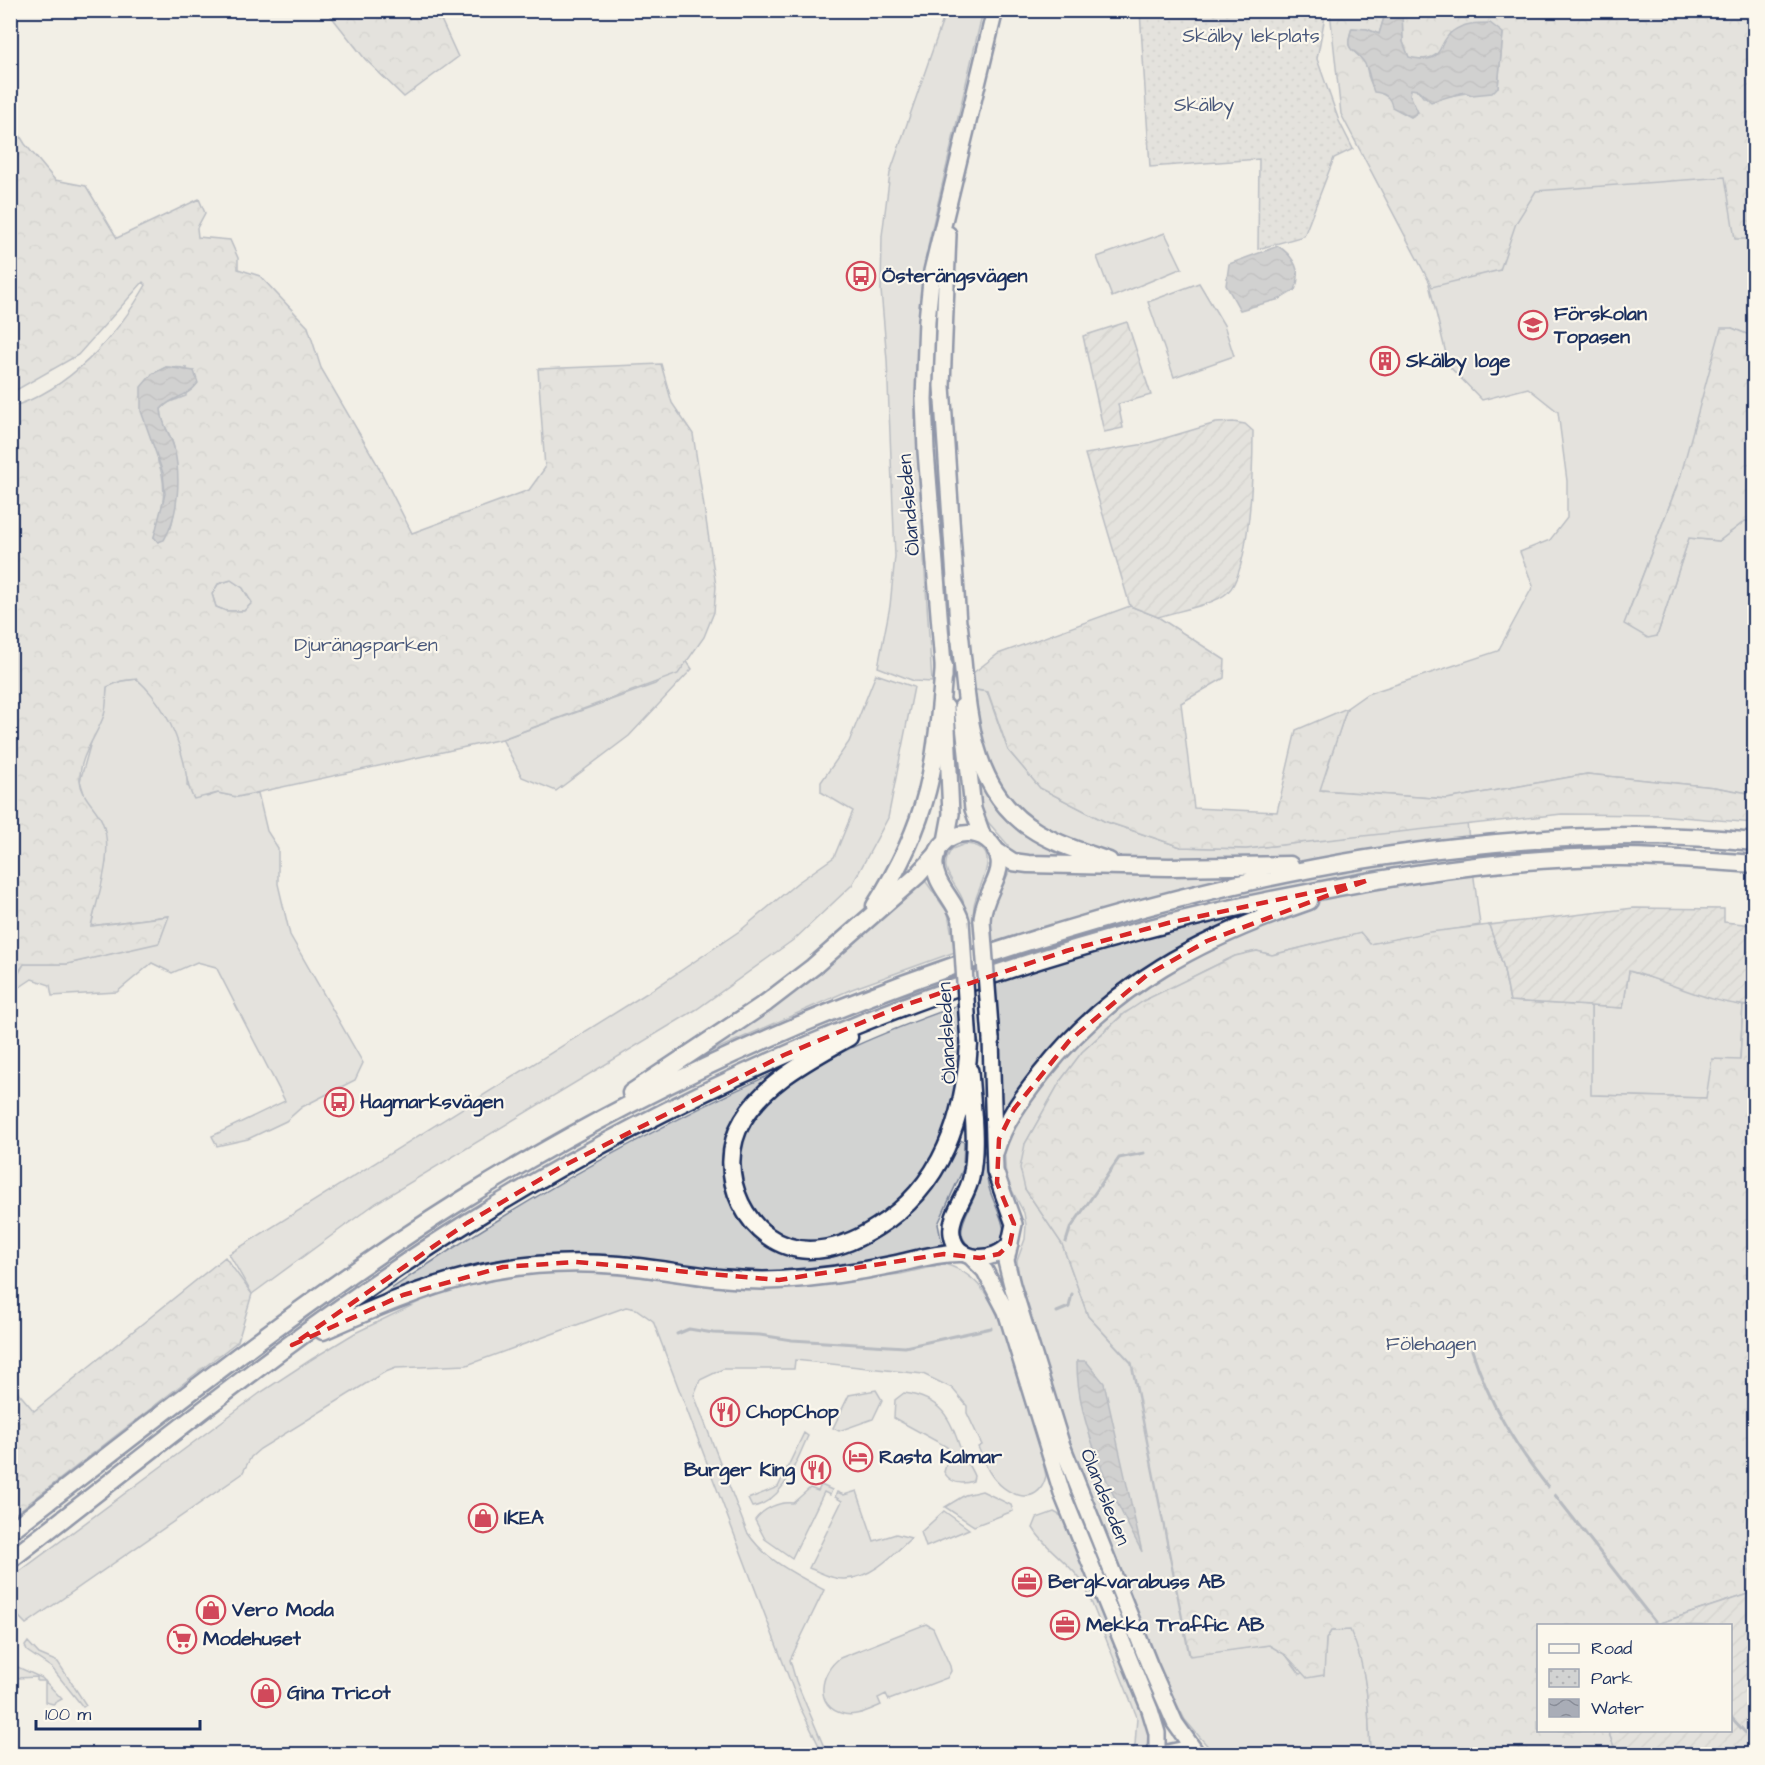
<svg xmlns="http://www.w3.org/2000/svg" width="1765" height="1765" font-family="'Architects Daughter',sans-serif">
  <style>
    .grass { fill: #d2d3d2; stroke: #768198; stroke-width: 1.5 }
    .forest { fill: url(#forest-crowns); stroke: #768198; stroke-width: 1.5; fill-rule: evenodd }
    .park { fill: url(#park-dots); stroke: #768198; stroke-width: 1.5 }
    .garden { fill: url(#garden-furrows); stroke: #768198; stroke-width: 1.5 }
    .water { fill: url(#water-waves); stroke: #707b93; stroke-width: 1.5 }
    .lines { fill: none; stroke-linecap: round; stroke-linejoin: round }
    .stream { stroke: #707b93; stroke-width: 3 }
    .major-casing { stroke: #1b2f5e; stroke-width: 20 }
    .highway-casing { stroke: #1b2f5e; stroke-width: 21 }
    .major { stroke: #fbf7ec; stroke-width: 15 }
    .highway { stroke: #fbf7ec; stroke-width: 16 }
    .major-bridge-casing { stroke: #1b2f5e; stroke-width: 20; stroke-linecap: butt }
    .major-bridge { stroke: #fbf7ec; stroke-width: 15 }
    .marked { fill: none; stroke: #d62828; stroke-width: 4.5; stroke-dasharray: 12 8; stroke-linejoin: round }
    .labels { text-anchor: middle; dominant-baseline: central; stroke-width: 4.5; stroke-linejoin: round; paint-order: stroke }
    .park-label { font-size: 20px; fill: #49587b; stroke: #fbf7ec }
    .poi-label { font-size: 20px; font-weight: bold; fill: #1b2f5e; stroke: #fbf7ec; text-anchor: start }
    .street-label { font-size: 20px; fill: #1b2f5e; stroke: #fbf7ec }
  </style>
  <defs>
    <pattern id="forest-crowns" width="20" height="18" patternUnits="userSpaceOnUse" patternTransform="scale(1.5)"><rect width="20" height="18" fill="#d2d3d2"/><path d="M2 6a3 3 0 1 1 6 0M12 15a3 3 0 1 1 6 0" fill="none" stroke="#b4b5b7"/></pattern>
    <pattern id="park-dots" width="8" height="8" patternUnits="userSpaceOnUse" patternTransform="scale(1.5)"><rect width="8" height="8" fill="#d2d3d2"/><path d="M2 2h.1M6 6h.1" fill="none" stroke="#b4b5b7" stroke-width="1.8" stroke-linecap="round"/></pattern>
    <pattern id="garden-furrows" width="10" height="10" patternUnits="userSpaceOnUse" patternTransform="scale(1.5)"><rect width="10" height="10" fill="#d2d3d2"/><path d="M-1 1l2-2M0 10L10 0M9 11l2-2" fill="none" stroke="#b4b5b7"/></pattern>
    <pattern id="water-waves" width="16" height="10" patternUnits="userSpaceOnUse" patternTransform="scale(1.5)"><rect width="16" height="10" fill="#a9adb7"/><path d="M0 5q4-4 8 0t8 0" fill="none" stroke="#898d98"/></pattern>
  </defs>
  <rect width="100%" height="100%" fill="#f2efe6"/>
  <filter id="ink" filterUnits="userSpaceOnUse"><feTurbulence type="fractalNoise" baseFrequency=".0167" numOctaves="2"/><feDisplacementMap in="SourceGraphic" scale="12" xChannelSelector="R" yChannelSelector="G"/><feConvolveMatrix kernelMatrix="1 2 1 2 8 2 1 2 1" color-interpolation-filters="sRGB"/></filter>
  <g filter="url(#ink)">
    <path class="grass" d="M946 11H983L929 241 919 314 915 417 932 682 914 681 878 667 890 606 895 556 887 360 881 290 882 236 890 173Z
      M1730 172 1754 235V337L1732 328 1680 478 1628 613 1657 636 1689 538 1719 541 1745 521H1754V794L1714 787 1587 774 1447 799 1319 790 1347 708 1367 694 1498 651 1533 586 1520 552 1550 540 1567 518V481L1558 412 1528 388 1482 400 1449 366 1429 284 1498 264 1512 218 1534 186Z
      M1165 233 1182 268 1112 297 1097 257Z
      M1199 283 1224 325 1234 356 1174 377 1148 302Z
      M231 580 243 588 252 603 244 611H226L216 607 212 594 218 584Z
      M684 657 692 669 629 736 556 791 522 777 502 739 655 684Z
      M876 674 914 687 888 818 852 885 796 938 697 1009 376 1203 252 1294 229 1254 655 988 741 930 797 883 834 857 853 811 821 792V782L849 742Z
      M137 679C145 687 156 695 163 706 174 725 189 765 187 786L207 797 218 793 237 797 258 793 267 831 278 848V884L290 935 363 1063 355 1080 302 1107 286 1121 248 1139 217 1146 212 1136 285 1101 216 967 197 962 172 973 152 963 117 992 52 996 50 985 32 979 20 987 13 984 24 964H67L159 942 168 916 91 926 106 861 101 820 86 800 80 781 93 735 104 715 107 687 121 681Z
      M971 689 987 692 1008 750 1040 788 1104 821 1181 847 1246 849 1467 823 1480 925 1370 944 1344 937 1272 955 1257 951 1235 956 1204 971 1124 1013 1082 1052 1061 1080 1025 1144V1189L1062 1244 1088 1316 1131 1363 1189 1655 1269 1645 1286 1655 1300 1674 1325 1655 1326 1639 1331 1631 1351 1630C1368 1669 1369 1712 1370 1754H1217L1211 1750 1185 1720 1157 1665 1069 1444 1020 1285 1017 1261 1025 1239 1026 1225 1024 1213 1006 1179 1004 1145 989 917 991 907 1008 874V845L988 822 981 806Z
      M965 844C1004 846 981 881 975 901 973 907 974 914 973 921L967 922C966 913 965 905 962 898 953 879 937 869 952 849Z
      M924 879 948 913 955 952 852 989 692 1060Z
      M1629 971 1743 1006 1740 1060 1706 1098 1590 1095 1591 1006 1623 1008Z
      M959 1005C961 1048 961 1091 947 1132 925 1193 836 1273 770 1227 752 1215 744 1199 741 1178 737 1153 742 1131 759 1111 802 1060 897 1028 959 1005Z
      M787 1067C767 1085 743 1102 731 1126 704 1180 738 1240 793 1254 802 1257 811 1260 820 1259 886 1250 933 1196 960 1140L964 1142 963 1169 938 1224 942 1244C879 1260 817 1272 753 1273L501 1261 433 1276 378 1298C507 1209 643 1132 787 1067Z
      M986 1162C986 1172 987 1182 990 1191 998 1215 1023 1250 977 1250 947 1237 969 1213 976 1192 979 1182 980 1172 980 1163Z
      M944 1264C998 1278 1005 1341 1020 1387 1029 1416 1040 1446 1046 1476 1038 1510 1004 1495 990 1473 985 1466 982 1455 978 1447L982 1445 967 1413V1406L952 1388 923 1374 795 1360 794 1369H723L700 1380 694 1395 747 1532C766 1561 794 1573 824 1590L790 1660 796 1681 827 1754H823L800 1707 653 1321 636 1309 626 1307 467 1365 396 1368 383 1373 260 1449 251 1457 242 1474 26 1624 19 1617 11 1614V1578L260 1393 312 1359 355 1333 423 1300 468 1283 509 1275 574 1271 763 1289 901 1274Z
      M876 1390 882 1400 873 1419 839 1431 833 1428 849 1395Z
      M904 1393C941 1398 951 1418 961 1451 964 1459 971 1468 974 1476L973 1481C961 1485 950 1483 944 1472L949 1454 947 1447 894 1418 895 1400Z
      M804 1433 808 1436C796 1461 784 1502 752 1507L748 1499 778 1487Z
      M821 1485 832 1490 830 1495 824 1492 792 1558 765 1539 755 1520C763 1509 779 1501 793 1503L810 1488 818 1491Z
      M857 1491 874 1541 896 1534 911 1538C893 1555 872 1578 845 1579 833 1580 820 1572 809 1568L842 1501 835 1497 837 1492 844 1495Z
      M982 1491 1011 1505 1013 1511 974 1526 945 1507 965 1495Z
      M944 1511 969 1529 926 1547 921 1532Z
      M1054 1512 1067 1519 1143 1707C1148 1724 1150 1738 1145 1754H1131L1135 1745 1137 1717 1085 1586C1069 1561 1047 1551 1033 1528L1037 1518Z
      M926 1624 933 1628 950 1666 951 1671 947 1678 889 1700 886 1694 878 1698 881 1705C869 1710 856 1717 844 1714 813 1707 820 1672 840 1658Z
      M28 1642 39 1654 58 1662 86 1705 83 1707 52 1668 27 1651 25 1646Z
      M11 1664 42 1678 62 1699 53 1704 45 1702V1681H37V1677L17 1678V1673H11Z"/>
    <path class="forest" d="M327 11H437L458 57 404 97 365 59Z
      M1330 11H1386L1379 34 1367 29 1352 28C1343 54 1354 46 1365 63 1368 69 1367 75 1370 81 1376 96 1400 102 1414 106L1410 95 1411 89 1418 90 1423 97C1450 99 1471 91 1498 87L1503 34 1450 33C1439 54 1436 62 1409 58L1403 42 1402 11H1754V239H1735L1725 177 1536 191 1516 223 1500 270 1432 287 1341 114Z
      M11 121 25 144 55 180 86 186 117 238 199 199 205 213 197 228 198 237 230 240 238 258V269L260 276 308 327 321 368 376 462 412 533 529 490 545 468 538 369 661 364 672 403 693 434 716 586 714 612 704 637 678 674 502 739 237 797 218 793 194 799C186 786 187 773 183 759 175 727 161 701 137 679L121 681 107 687C106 696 107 707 104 715 97 736 79 756 80 780 81 797 96 807 102 821 115 853 98 894 91 926L169 916 159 943 67 964H24L11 983V407C69 390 116 337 146 285L143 282 78 355 11 393ZM166 367 187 368 186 396 167 403 161 409C162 428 171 432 174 448 179 474 177 503 171 528L154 537C162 511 169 488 158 462L152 374ZM231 580 243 588 252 603 244 611H226L216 607 212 594 218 584Z
      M1721 328H1732L1754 337V521H1745L1719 541 1689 538 1657 636 1648 638 1624 624 1680 478Z
      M1130 606 1158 617 1225 660 1224 678 1181 703 1194 808 1277 812 1296 730 1347 708 1320 790 1447 799 1587 774 1714 787 1754 794V823L1657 815 1562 814 1246 849 1181 847 1104 821 1040 788 1008 750 988 692 971 689 969 676 998 654Z
      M1489 925 1503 965 1510 1001 1591 1006V1095L1706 1098 1712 1059 1740 1060 1743 1006H1754V1592L1654 1625 1538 1626V1730L1608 1731 1617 1754H1370C1369 1712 1368 1669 1350 1630L1331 1631 1326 1639 1324 1675 1307 1678 1286 1655 1269 1645 1190 1656 1132 1363 1088 1316 1062 1244 1025 1189 1020 1168 1025 1144 1061 1080 1082 1052 1124 1014 1145 1000 1235 956 1257 951 1272 955 1361 933 1370 944 1430 932Z
      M225 1257 252 1294 238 1341 11 1517V1384L34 1411Z"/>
    <path class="park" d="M1204 10 1326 11 1317 59 1339 121 1353 149 1334 158 1304 236 1258 249 1259 159 1150 167 1140 11H1202V15Z"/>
    <path class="garden" d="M1127 322 1151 395 1118 404 1123 428 1104 432 1083 336Z
      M1233 422 1245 424 1253 431C1253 464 1251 572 1227 593 1214 605 1176 611 1158 617L1130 606 1085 454 1145 444 1216 423Z
      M1634 908 1724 909V922L1754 925V1006C1712 1005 1670 982 1629 971L1623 1008 1510 1001 1503 965 1489 925Z
      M1754 1592V1754H1617L1608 1731 1730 1730V1626L1654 1625Z"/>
    <path class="water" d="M1386 11H1402L1403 42 1409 57C1447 66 1434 45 1453 31 1465 23 1476 23 1490 23L1503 33 1498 87 1492 93 1472 95 1464 92 1431 102 1418 90 1411 89 1410 95 1418 112 1411 117 1392 107C1390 96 1384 93 1374 92 1370 83 1370 72 1365 64 1355 46 1343 55 1352 28L1367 29 1379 34Z
      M1278 246C1294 256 1303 273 1295 290L1280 299 1240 310 1226 285 1229 264Z
      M166 367 194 371 198 383C186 399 174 395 161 409 162 427 170 432 174 448 181 476 179 515 164 540L158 542 154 537 165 494 163 473 141 411V387L152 374Z
      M1077 1361H1086L1104 1383 1142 1552C1113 1497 1076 1424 1077 1361Z"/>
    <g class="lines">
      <path class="stream" d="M1066 1242 1070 1229 1119 1158 1144 1153
        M1057 1312 1069 1307 1072 1294
        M677 1334 689 1329 713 1333 760 1335 792 1340 905 1347 991 1328
        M1472 1350C1489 1403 1514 1444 1548 1487
        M1555 1495 1658 1626
        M1730 1716 1754 1742"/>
      <g class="major-casing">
        <path id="major" d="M948 234 942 386 959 638
          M944 677 926 451 924 399 927 320 932 271 995 10
          M946 707 951 814 946 841
          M962 707 973 809 983 837
          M961 921C956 900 933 884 935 862 938 826 993 823 999 860 1002 878 982 898 982 921
          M991 1039 995 1171 1014 1224 1006 1261 1012 1285 1061 1443 1149 1664 1175 1723 1197 1754
          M970 1071C972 1105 978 1144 971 1178 967 1197 949 1215 952 1234 956 1264 995 1263 1010 1244
          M970 1256 985 1271 1006 1311 1063 1496 1150 1710 1157 1733V1754
          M1163 1754 1181 1750 1195 1754"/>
      </g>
      <g class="highway-casing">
        <path id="highway" d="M959 627C968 700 965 790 1037 832 1059 845 1085 853 1109 861
          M996 851 1013 862 1028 864 1169 867 1290 865
          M875 906C930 820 936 765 944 666
          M849 1037C811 1059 766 1081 743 1120 712 1171 746 1248 809 1250 834 1250 857 1240 877 1227 943 1186 964 1118 969 1044
          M631 1093 766 1003 813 967 918 875 937 854
          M995 1152C1004 1122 1022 1098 1041 1074 1113 983 1202 938 1309 901
          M323 1331C428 1284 502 1255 620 1265 673 1270 726 1283 779 1280 817 1278 858 1272 896 1264 918 1259 940 1252 963 1253
          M10 1531C158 1418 304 1299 462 1200 652 1081 855 992 1069 929 1196 891 1324 861 1456 847 1555 836 1655 831 1754 842
          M10 1560C161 1444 309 1321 470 1221 725 1063 1007 950 1302 894 1406 873 1513 857 1619 857 1664 857 1710 861 1754 864"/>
      </g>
      <use href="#major" class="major"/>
      <use href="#highway" class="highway"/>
      <g class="major-bridge-casing">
        <path id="major-bridge" d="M961 921 969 1044
          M982 921 991 1039"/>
      </g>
      <use href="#major-bridge" class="major-bridge"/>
    </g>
  </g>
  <path d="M0 0H1765V1765H0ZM1366 881 1207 941 1147 975 1069 1041 1014 1109 999 1139 997 1183 1014 1224 1010 1244 999 1254 980 1258 944 1254 779 1280 576 1262 503 1267 403 1295 292 1345 467 1223 561 1167 784 1055 899 1007 1066 951 1168 923Z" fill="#f2efe6" fill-opacity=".55" fill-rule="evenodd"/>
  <path class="marked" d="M1366 881 1207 941 1147 975 1069 1041 1014 1109 999 1139 997 1183 1014 1224 1010 1244 999 1254 980 1258 944 1254 779 1280 576 1262 503 1267 403 1295 292 1345 467 1223 561 1167 784 1055 899 1007 1066 951 1168 923Z"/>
  <defs>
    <g id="bus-ring" transform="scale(1.5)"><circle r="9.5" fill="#fbf7ec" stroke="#d1495b" stroke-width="1.5"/><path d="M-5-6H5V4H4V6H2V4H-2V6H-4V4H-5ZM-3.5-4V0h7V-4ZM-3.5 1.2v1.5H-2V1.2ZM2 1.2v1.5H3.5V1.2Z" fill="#d1495b"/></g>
    <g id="school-ring" transform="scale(1.5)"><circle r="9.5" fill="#fbf7ec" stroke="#d1495b" stroke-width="1.5"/><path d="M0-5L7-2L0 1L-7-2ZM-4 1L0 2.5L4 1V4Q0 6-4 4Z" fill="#d1495b"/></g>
    <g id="building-ring" transform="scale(1.5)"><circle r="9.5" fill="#fbf7ec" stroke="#d1495b" stroke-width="1.5"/><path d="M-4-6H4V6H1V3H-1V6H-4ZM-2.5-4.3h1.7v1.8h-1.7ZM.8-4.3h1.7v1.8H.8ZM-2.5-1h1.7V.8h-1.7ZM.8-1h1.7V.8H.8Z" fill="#d1495b"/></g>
    <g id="restaurant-ring" transform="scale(1.5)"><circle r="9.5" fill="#fbf7ec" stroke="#d1495b" stroke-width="1.5"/><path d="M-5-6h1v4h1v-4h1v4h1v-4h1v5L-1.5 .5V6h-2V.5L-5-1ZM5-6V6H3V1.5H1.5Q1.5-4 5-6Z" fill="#d1495b"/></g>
    <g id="hotel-ring" transform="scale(1.5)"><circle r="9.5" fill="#fbf7ec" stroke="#d1495b" stroke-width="1.5"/><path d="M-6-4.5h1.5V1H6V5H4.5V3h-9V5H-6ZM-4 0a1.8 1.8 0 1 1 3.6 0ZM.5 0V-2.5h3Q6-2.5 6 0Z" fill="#d1495b"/></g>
    <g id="shop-ring" transform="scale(1.5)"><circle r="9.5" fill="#fbf7ec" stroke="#d1495b" stroke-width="1.5"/><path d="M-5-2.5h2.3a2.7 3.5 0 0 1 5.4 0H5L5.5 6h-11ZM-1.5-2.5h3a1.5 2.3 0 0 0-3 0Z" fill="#d1495b"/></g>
    <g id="office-ring" transform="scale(1.5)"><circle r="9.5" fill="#fbf7ec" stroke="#d1495b" stroke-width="1.5"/><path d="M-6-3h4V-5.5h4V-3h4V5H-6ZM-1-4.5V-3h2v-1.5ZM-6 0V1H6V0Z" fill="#d1495b"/></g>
    <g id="supermarket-ring" transform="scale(1.5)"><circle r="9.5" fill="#fbf7ec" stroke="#d1495b" stroke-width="1.5"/><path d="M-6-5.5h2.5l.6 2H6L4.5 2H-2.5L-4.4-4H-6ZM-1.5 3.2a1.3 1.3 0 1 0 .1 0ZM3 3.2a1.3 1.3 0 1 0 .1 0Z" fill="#d1495b"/></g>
  </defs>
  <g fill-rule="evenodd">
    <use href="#bus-ring" x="861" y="276"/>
    <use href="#school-ring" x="1533" y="325"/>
    <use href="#building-ring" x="1385" y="361"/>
    <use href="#bus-ring" x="339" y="1102"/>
    <use href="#restaurant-ring" x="725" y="1412"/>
    <use href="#hotel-ring" x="858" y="1457"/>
    <use href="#restaurant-ring" x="816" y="1470"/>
    <use href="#shop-ring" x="483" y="1518"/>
    <use href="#office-ring" x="1027" y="1582"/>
    <use href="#shop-ring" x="211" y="1610"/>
    <use href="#office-ring" x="1065" y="1625"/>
    <use href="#supermarket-ring" x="182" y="1639"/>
    <use href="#shop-ring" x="266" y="1693"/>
  </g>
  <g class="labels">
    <g class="park-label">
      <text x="1251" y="36">Skälby lekplats</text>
      <text x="1204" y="105">Skälby</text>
      <text x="366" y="645">Djurängsparken</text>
      <text x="1431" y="1344">Fölehagen</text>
    </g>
    <g class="poi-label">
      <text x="882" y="276">Österängsvägen</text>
      <text x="1554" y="314">Förskolan<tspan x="1554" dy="23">Topasen</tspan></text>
      <text x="1406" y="361">Skälby loge</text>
      <text x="360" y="1102">Hagmarksvägen</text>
      <text x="746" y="1412">ChopChop</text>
      <text x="879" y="1457">Rasta Kalmar</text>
      <text x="795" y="1470" text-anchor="end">Burger King</text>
      <text x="504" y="1518">IKEA</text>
      <text x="1048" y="1582">Bergkvarabuss AB</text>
      <text x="232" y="1610">Vero Moda</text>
      <text x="1086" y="1625">Mekka Traffic AB</text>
      <text x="203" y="1639">Modehuset</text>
      <text x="287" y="1693">Gina Tricot</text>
    </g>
    <g class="street-label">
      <text transform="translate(909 505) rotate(-95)">Ölandsleden</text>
      <text transform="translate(947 1033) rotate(-93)">Ölandsleden</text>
      <text transform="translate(1105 1497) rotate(68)">Ölandsleden</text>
    </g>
  </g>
  <rect width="1765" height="1765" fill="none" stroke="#fbf7ec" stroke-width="36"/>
  <rect x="18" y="18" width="1729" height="1729" fill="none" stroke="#1b2f5e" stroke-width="2" filter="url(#ink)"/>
  <rect x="1537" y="1624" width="195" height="108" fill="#fbf7ec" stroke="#a1a7b3" stroke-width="1.5"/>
  <rect x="1549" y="1644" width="30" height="9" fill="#fbf7ec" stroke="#a1a7b3" stroke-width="1.5"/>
  <text x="1591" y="1654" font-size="18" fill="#1b2f5e">Road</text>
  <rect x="1549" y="1669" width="30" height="18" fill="url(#park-dots)" stroke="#a1a7b3" stroke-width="1.5"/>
  <text x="1591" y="1684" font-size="18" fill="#1b2f5e">Park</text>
  <rect x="1549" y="1699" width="30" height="18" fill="url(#water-waves)" stroke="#a1a7b3" stroke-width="1.5"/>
  <text x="1591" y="1714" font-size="18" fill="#1b2f5e">Water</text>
  <path d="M36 1720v9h164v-9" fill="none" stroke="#1b2f5e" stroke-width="3"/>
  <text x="45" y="1720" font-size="18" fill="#1b2f5e" stroke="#fbf7ec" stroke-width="4.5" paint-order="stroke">100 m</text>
</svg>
